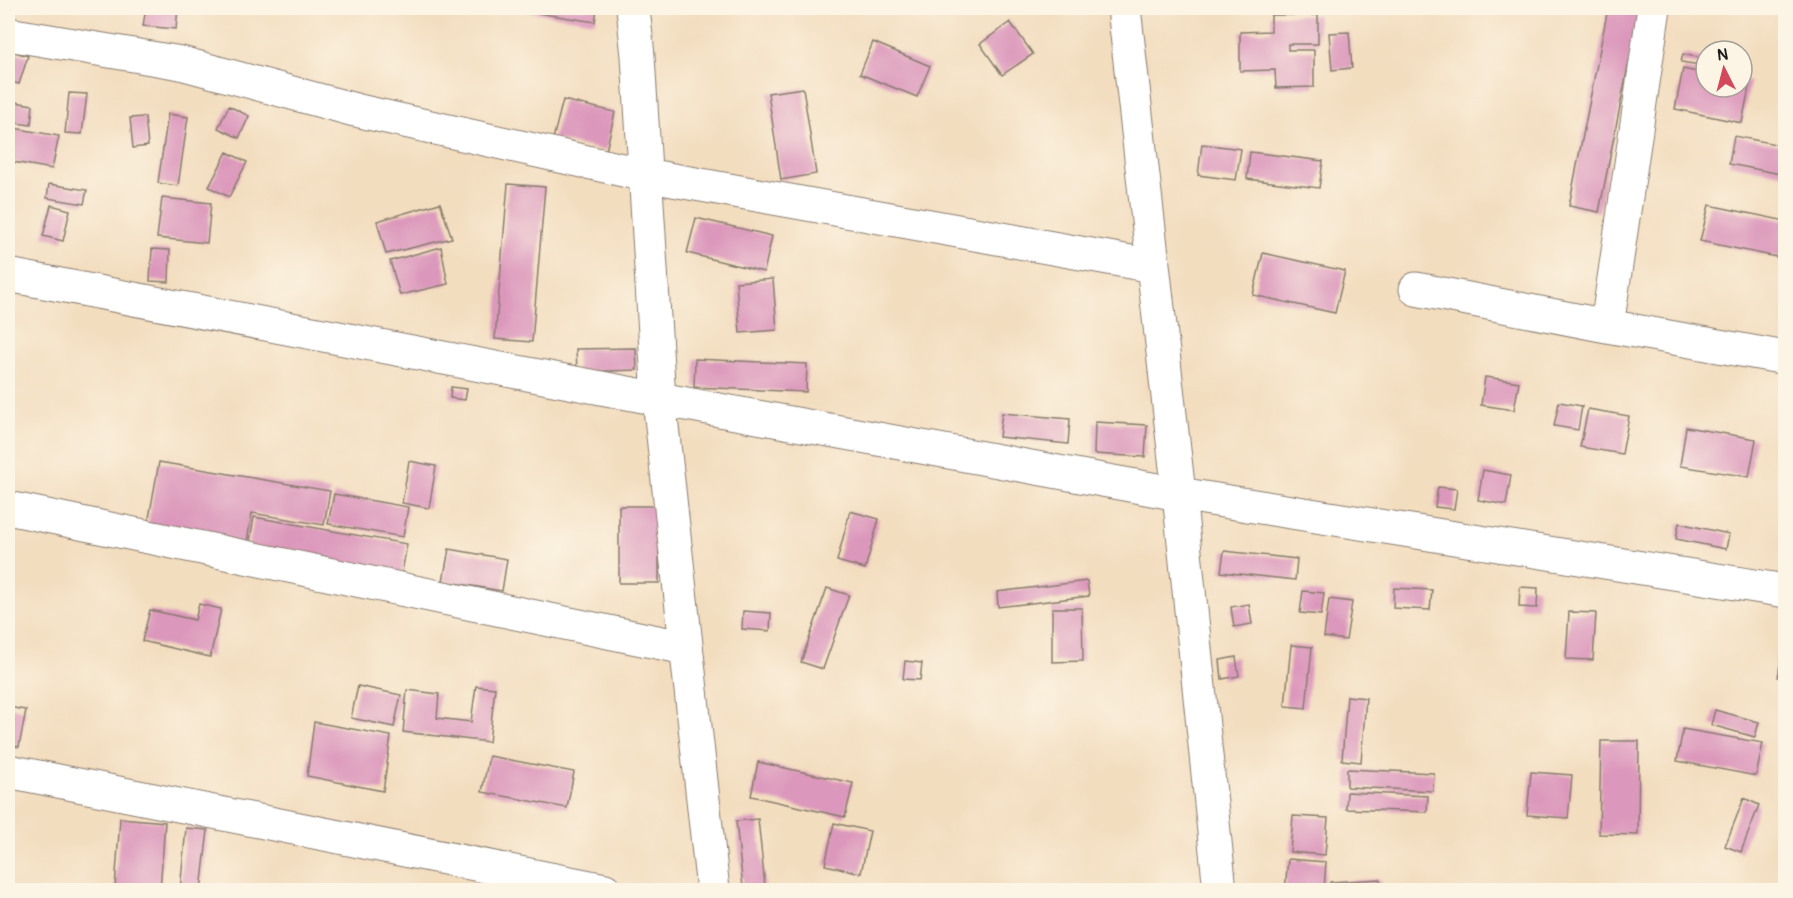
<svg xmlns="http://www.w3.org/2000/svg" width="1793" height="898" font-family="Pangolin,sans-serif">
  <style>
    .building { fill: #dc98bc }
    .lines { fill: none; stroke-linecap: round; stroke-linejoin: round }
    .minor-casing { stroke: #887c6e; stroke-width: 35 }
    .minor { stroke: #fff; stroke-width: 33 }
  </style>
  <rect width="100%" height="100%" fill="#fcf5e5"/>
  <filter id="ink" filterUnits="userSpaceOnUse"><feTurbulence type="fractalNoise" baseFrequency=".0167" numOctaves="2"/><feDisplacementMap in="SourceGraphic" scale="12" xChannelSelector="R" yChannelSelector="G"/><feConvolveMatrix kernelMatrix="1 2 1 2 8 2 1 2 1" color-interpolation-filters="sRGB"/></filter>
  <filter id="wash" filterUnits="userSpaceOnUse"><feTurbulence type="fractalNoise" baseFrequency=".008" numOctaves="4" result="noise"/><feDisplacementMap in="SourceGraphic" scale="24" xChannelSelector="R" yChannelSelector="G"/><feGaussianBlur stdDeviation="1.35" result="paint"/><feColorMatrix in="noise" values="0 0 0 0 0 0 0 0 0 0 0 0 0 0 0 0 0 1.4 0 .05"/><feComposite in="paint" operator="in"/></filter>
  <g filter="url(#wash)">
    <rect width="100%" height="100%" fill="#f3ddbf"/>
    <g id="blocks">
      <path class="building" d="M146 8H178L176 29 143 26Z
        M505 8H597L595 22Z
        M1608 8 1639 11 1599 212 1569 206Z
        M1271 15H1318V44H1288V50H1314V87L1276 88 1275 70 1240 71V32L1271 31Z
        M1010 22 1033 54 1002 75 980 44Z
        M1349 32 1352 68 1332 70 1329 33Z
        M873 42 930 66 917 97 860 74Z
        M8 50 28 56 19 84 8 81Z
        M1683 54 1706 59V66L1681 62Z
        M1683 69 1706 74V87H1742V81L1750 82 1742 123 1675 109Z
        M803 88 816 174 781 180 768 93Z
        M69 93 87 94 82 134 65 133Z
        M563 100 615 112 606 151 553 139Z
        M8 101 33 105 31 125 8 122Z
        M229 106 249 116 239 138 218 128Z
        M168 114 188 117 178 186 158 183Z
        M145 117 148 146 133 148 130 118Z
        M8 127 59 136 52 169 8 161Z
        M1734 136 1786 146V175L1729 164Z
        M1202 144 1241 149 1236 180 1198 175Z
        M227 152 247 162 229 197 209 187Z
        M1250 152 1323 161 1319 188 1247 179Z
        M49 184 87 190 84 204 47 198Z
        M508 184 545 187 532 342 495 339Z
        M162 198 211 203 207 243 157 238Z
        M440 203 452 238 386 254 377 221Z
        M51 205 70 210 63 241 43 236Z
        M1709 205 1786 221V259L1700 241Z
        M696 218 772 236 764 272 687 253Z
        M441 247 448 284 400 295 390 261Z
        M152 249 170 250 169 282 150 281Z
        M1263 253 1345 271 1335 313 1253 295Z
        M773 279 777 330 740 333 736 282Z
        M636 348 637 370 577 372 576 349Z
        M695 359 807 364 806 392 694 387Z
        M1485 377 1519 382 1514 410 1481 405Z
        M451 387 467 389 465 400 450 398Z
        M1559 402 1582 406 1578 430 1554 426Z
        M1588 409 1629 416 1622 454 1580 447Z
        M1002 413 1070 419 1068 444 999 437Z
        M1095 422 1147 425 1145 457 1094 454Z
        M1686 427 1756 439 1749 477 1680 466Z
        M409 461 436 466 429 508 402 503Z
        M159 462 330 491 324 525 252 513 245 552 146 535Z
        M1483 470 1511 475 1506 505 1478 500Z
        M1438 487 1457 489 1454 509 1435 507Z
        M334 494 408 507 403 537 328 524Z
        M619 506H659V583H619Z
        M850 511 879 519 865 569 837 561Z
        M254 517 407 544 401 578 248 551Z
        M1679 523 1729 534 1726 549 1676 539Z
        M449 549 507 559 502 591 443 581Z
        M1224 551 1297 559 1295 580 1221 572Z
        M1087 581 1089 596 998 607 997 592Z
        M1520 587 1538 588 1537 608 1519 607Z
        M827 588 849 595 823 669 801 662Z
        M1394 588 1432 590 1430 610 1393 608Z
        M1303 591 1324 593 1321 615 1300 613Z
        M1329 599 1352 602 1346 640 1324 637Z
        M199 604 221 609 210 657 142 641 150 610 195 620Z
        M1249 604 1252 624 1234 627 1231 607Z
        M1052 608H1082L1083 661 1052 662Z
        M743 611 771 613 770 631 742 629Z
        M1569 612 1596 613 1593 660 1566 659Z
        M1291 645 1312 647 1306 708 1285 706Z
        M1236 657 1239 676 1222 679 1220 660Z
        M1781 658H1786V678L1778 677Z
        M905 661 922 663 920 680 903 679Z
        M358 686 401 695 394 727 351 718Z
        M476 686 495 688 489 742 403 732 407 690 439 694 437 718 471 722Z
        M1347 696 1366 698 1361 762 1342 760Z
        M8 707 26 710 19 747 8 745Z
        M1715 710 1759 722 1755 737 1711 725Z
        M314 722 391 736 383 791 307 776Z
        M1683 729 1763 743 1756 776 1677 761Z
        M1601 741H1639L1638 835 1599 834Z
        M489 756 574 772 567 808 482 792Z
        M758 762 853 783 845 817 751 796Z
        M1347 769 1434 773 1433 791 1347 787Z
        M1531 772 1572 775 1568 818 1527 815Z
        M1347 792 1428 796 1427 812 1346 809Z
        M1744 798 1759 805 1741 852 1725 846Z
        M1293 816 1328 818 1325 855 1290 852Z
        M120 818 165 822 160 890 115 888Z
        M758 819 765 886 743 888 736 821Z
        M834 823 870 831 861 873 825 865Z
        M186 828 208 830 201 890H180Z
        M1288 859 1326 862 1324 890H1285Z
        M1380 879 1381 890H1330V882Z"/>
    </g>
  </g>
  <g filter="url(#ink)">
    <use href="#blocks" fill-opacity="0" stroke="#887c6e" stroke-width="1.5"/>
    <g class="lines">
      <g class="minor-casing">
        <path id="minor" d="M633 8 638 56 659 399 713 890
          M1124 8 1179 494 1220 890
          M8 34 181 63 355 110 645 175 1153 266
          M8 275 659 399 1179 494 1786 591
          M1416 289 1607 326 1786 358
          M1607 326 1654 8
          M8 508 686 648
          M8 771 605 890"/>
      </g>
      <use href="#minor" class="minor"/>
    </g>
  </g>
  <rect width="1793" height="898" fill="none" stroke="#fcf5e5" stroke-width="30"/>
  <g transform="translate(1724 69) rotate(354)"><circle r="28" fill="#fcf5e5" stroke="#a29e95" stroke-width="1.5"/>
  <path d="M0-4.5L10 22L0 15L-10 22Z" fill="#d1495b"/>
  <text y="-9" font-size="16" font-weight="bold" text-anchor="middle" fill="#1c1c1c">N</text>
  </g>
</svg>
